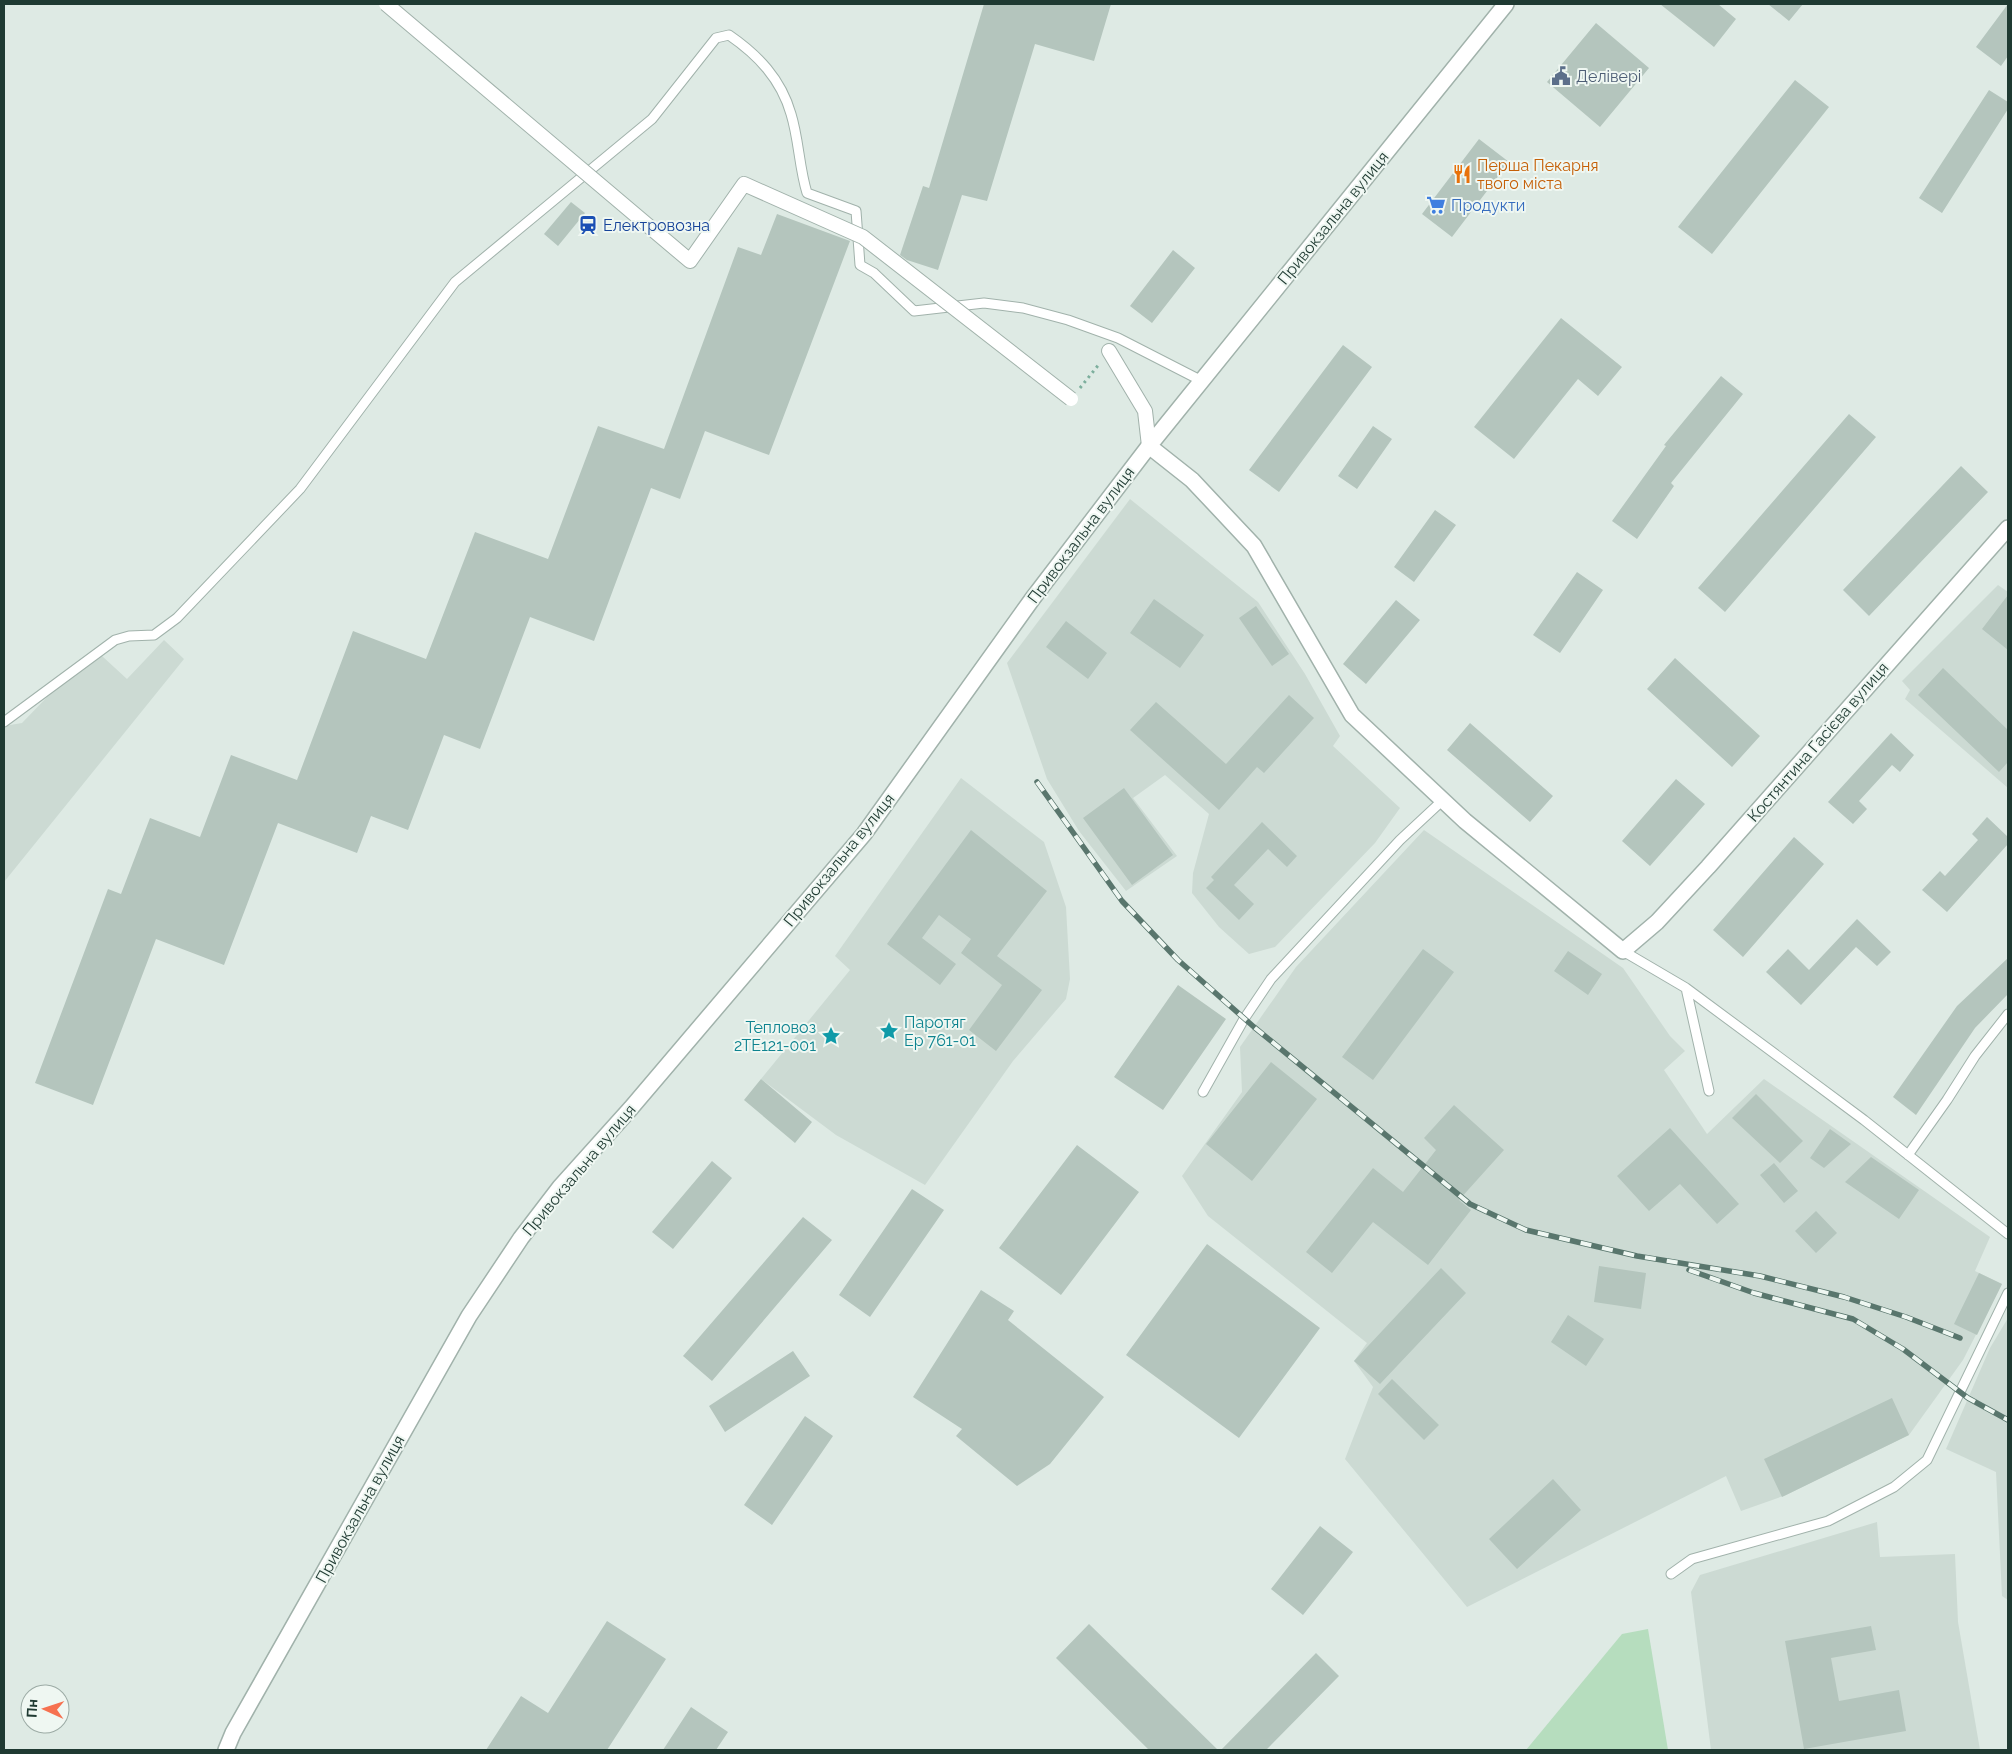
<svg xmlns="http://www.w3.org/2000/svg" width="2012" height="1754" font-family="Raleway,sans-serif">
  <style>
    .built { fill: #ccdad3 }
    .green { fill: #b6ddbe }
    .building { fill: #b4c5bd }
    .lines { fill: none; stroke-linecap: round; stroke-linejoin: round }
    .service-casing { stroke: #a1b2ab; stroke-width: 11 }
    .pedestrian-casing { stroke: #a1b2ab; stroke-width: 16 }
    .minor-casing { stroke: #a1b2ab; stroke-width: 18 }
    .path { stroke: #7daf9d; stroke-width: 3; stroke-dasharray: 2.5 4; stroke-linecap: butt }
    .service { stroke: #fff; stroke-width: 9 }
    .pedestrian { stroke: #fff; stroke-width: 14 }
    .minor { stroke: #fff; stroke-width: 15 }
    .rail-casing { stroke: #59766d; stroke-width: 5.5 }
    .rail { stroke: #eff7f2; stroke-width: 4; stroke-dasharray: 11; stroke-linecap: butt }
    .pedestrian-bridge-casing { stroke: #a1b2ab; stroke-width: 16; stroke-linecap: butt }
    .pedestrian-bridge { stroke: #fff; stroke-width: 14 }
    .labels { text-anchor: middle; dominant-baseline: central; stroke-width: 4; stroke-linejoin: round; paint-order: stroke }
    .service-label { font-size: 16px; fill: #4e5e75; stroke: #eff7f2; text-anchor: start }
    .food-label { font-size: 16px; fill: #c56008; stroke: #eff7f2; text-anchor: start }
    .shop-label { font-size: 16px; fill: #366cbe; stroke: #eff7f2; text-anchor: start }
    .street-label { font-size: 16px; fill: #1f3a32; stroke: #eff7f2 }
    .transit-label { font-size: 16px; fill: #164399; stroke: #eff7f2; text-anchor: start }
    .culture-label { font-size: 16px; fill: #0d838f; stroke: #eff7f2; text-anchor: start }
  </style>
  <rect width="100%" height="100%" fill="#deeae4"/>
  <path class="built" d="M1130 499 1258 602 1305 674 1340 736 1333 746 1400 808 1375 843 1275 947 1249 954 1219 927 1192 893 1193 873 1209 814 1165 775 1133 798 1177 856 1126 891 1079 831 1047 779 1007 663Z
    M1998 585 2008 592V788L1905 699 1910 690 1902 681Z
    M164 640 184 659 4 882V726L22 723 51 693 102 656 127 679Z
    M961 778 1044 842 1066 907 1070 979 1066 999 1013 1061 925 1185 836 1135 761 1079 850 970 835 956Z
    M1424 830 1623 968 1670 1036 1685 1051 1664 1070 1707 1134 1764 1079 1990 1237 1975 1271 2002 1284 1963 1360 1909 1435 1786 1495 1741 1511 1726 1476 1467 1607 1345 1459 1373 1387 1354 1361 1367 1343 1208 1216 1182 1176 1242 1092 1240 1047 1296 967Z
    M2008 1318V1600L2002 1596 1996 1472 1946 1449 1990 1348Z
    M1877 1522 1880 1557 1955 1554 1958 1622 1980 1750H1711L1691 1592 1700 1575Z"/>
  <path class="green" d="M1648 1629 1668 1750H1526L1622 1634Z"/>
  <path class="building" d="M984 4H1111L1094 61 1035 44 987 201 962 195 938 270 907 260 900 255 923 186 929 188Z
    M1660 4H1718L1736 19 1714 47Z
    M1768 4H1803L1789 21Z
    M2008 4V56L2001 66 1976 47Z
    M1596 23 1649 68 1600 127 1547 82Z
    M1795 80 1829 107 1712 254 1678 227Z
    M1989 90 2008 102V109L1942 213 1919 198Z
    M1479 139 1509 162 1452 237 1422 214Z
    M571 202 585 213 558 246 544 234Z
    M777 214 850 241 769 455 705 431 680 499 651 488 594 641 530 617 480 749 444 735 408 830 371 816 357 853 278 823 224 965 156 939 93 1105 35 1083 108 889 121 894 150 818 200 837 231 755 297 780 353 631 426 659 475 532 548 559 598 426 664 449 738 247 761 255Z
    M1173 250 1195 268 1152 323 1130 306Z
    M1561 318 1622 367 1598 396 1578 379 1514 459 1474 427Z
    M1343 345 1372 367 1279 492 1249 470Z
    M1721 376 1743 394 1671 483 1674 486 1637 539 1612 521 1666 446 1664 445Z
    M1849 414 1876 437 1725 612 1698 588Z
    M1373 426 1392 439 1357 489 1338 476Z
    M1961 466 1988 492 1869 616 1843 590Z
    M1435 510 1456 525 1414 582 1394 567Z
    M1577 572 1603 590 1560 653 1533 635Z
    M2008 595V650L1982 629Z
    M1154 599 1204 635 1180 668 1130 633Z
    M1396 600 1420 620 1366 684 1343 664Z
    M1256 606 1289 654 1272 666 1239 618Z
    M1066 621 1107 653 1088 679 1046 647Z
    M1675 658 1760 736 1732 767 1647 689Z
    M1943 668 2008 730V762L1999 772 1918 695Z
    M1289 695 1314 718 1264 773 1257 767 1219 810 1130 730 1156 702 1226 764Z
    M1470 723 1553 796 1530 822 1447 750Z
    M1891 733 1914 755 1900 772 1892 765 1859 801 1867 809 1853 824 1828 802Z
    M1676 779 1705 804 1650 866 1622 841Z
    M1124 788 1173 855 1132 885 1083 818Z
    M1987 817 2008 837V844L1947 912 1922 890 1940 871 1945 876 1978 840 1972 834Z
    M1262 822 1297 856 1287 867 1268 849 1234 885 1254 904 1239 920 1206 888 1214 880 1211 877Z
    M971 830 1047 891 997 956 1042 990 996 1051 969 1030 1002 985 961 953 971 939 939 915 922 938 956 964 940 985 887 944Z
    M1794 837 1824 864 1743 957 1713 930Z
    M1857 919 1891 952 1877 966 1856 947 1801 1005 1766 972 1788 949 1809 970Z
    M1423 949 1454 972 1373 1080 1342 1057Z
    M1568 951 1602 974 1588 995 1554 971Z
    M2008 958V994L1975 1028 1916 1115 1893 1097 1957 1006Z
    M1178 985 1226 1019 1163 1110 1114 1077Z
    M1271 1062 1317 1099 1252 1181 1206 1144Z
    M761 1079 812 1122 795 1143 744 1100Z
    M1756 1094 1803 1141 1780 1163 1732 1118Z
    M1454 1105 1504 1150 1459 1200 1471 1210 1428 1265 1373 1222 1332 1273 1306 1252 1373 1168 1403 1192 1436 1150 1424 1138Z
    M1670 1128 1739 1204 1717 1224 1680 1184 1649 1211 1617 1176Z
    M1830 1129 1851 1144 1824 1168 1810 1158Z
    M1077 1145 1139 1192 1061 1295 999 1248Z
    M1871 1157 1919 1190 1899 1219 1845 1182Z
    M712 1161 732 1178 673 1249 652 1232Z
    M1774 1163 1798 1191 1784 1203 1760 1175Z
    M912 1189 944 1210 870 1317 839 1295Z
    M1816 1211 1837 1233 1816 1253 1795 1231Z
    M803 1217 832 1240 712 1381 683 1356Z
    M1207 1244 1320 1328 1239 1438 1126 1355Z
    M1599 1266 1646 1273 1641 1309 1594 1302Z
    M1441 1268 1466 1293 1380 1384 1354 1361Z
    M1979 1273 2002 1284 1977 1335 1954 1324Z
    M981 1290 1014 1311 1008 1320 1104 1397 1050 1464 1017 1486 956 1436 962 1429 913 1397Z
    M1568 1315 1604 1339 1586 1366 1551 1342Z
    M793 1351 810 1376 725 1432 709 1406Z
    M1392 1379 1439 1425 1424 1440 1378 1394Z
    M1892 1398 1909 1435 1782 1497 1764 1459Z
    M805 1416 833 1436 772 1525 744 1505Z
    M1553 1479 1581 1510 1517 1569 1489 1539Z
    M1320 1526 1353 1552 1303 1615 1271 1589Z
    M607 1621 666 1659 607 1750H486L521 1696 548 1713Z
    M1089 1624 1218 1750H1149L1056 1658Z
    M1871 1626 1876 1650 1831 1658 1839 1701 1899 1690 1906 1731 1804 1749 1785 1641Z
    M1316 1653 1339 1676 1266 1750H1221Z
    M691 1707 728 1732 716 1750H663Z"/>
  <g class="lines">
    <g class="service-casing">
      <path id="service" d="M4 722 115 640 129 636 154 635 177 618 300 489 455 282 652 119 716 38 729 35C758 55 781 79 791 114 799 140 799 167 807 193L856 211 860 265 874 273 914 311 984 303 1023 308 1068 320 1118 338 1202 381
        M1623 951 1686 988 1864 1120 2008 1234
        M1686 988 1709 1091
        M1203 1092 1244 1019 1271 979 1400 840 1443 800
        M1908 1155 1947 1100 1975 1056 2008 1014
        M1671 1574 1692 1559 1828 1521 1894 1487 1927 1460 2008 1293"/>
    </g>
    <g class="pedestrian-casing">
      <path id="pedestrian" d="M1109 351 1145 411 1149 446"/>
    </g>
    <g class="minor-casing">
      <path id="minor" d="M1149 446 1192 480 1254 546 1352 715 1465 821 1623 951 1657 922 1708 867 2008 528
        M226 1750 233 1733 469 1316 521 1238 560 1187 631 1108 864 834 1033 598 1149 446 1506 4"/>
    </g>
    <path class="path" d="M1080 388 1100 363"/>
    <use href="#service" class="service"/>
    <use href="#pedestrian" class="pedestrian"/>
    <use href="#minor" class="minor"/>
    <g class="rail-casing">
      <path id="rail" d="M1037 782 1122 901 1178 960 1254 1027 1470 1204 1526 1230 1637 1256 1760 1276 1844 1297 1906 1317 1960 1338
        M1689 1270 1754 1293 1853 1319 1903 1349 1968 1398 2008 1420"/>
    </g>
    <use href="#rail" class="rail"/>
    <g class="pedestrian-bridge-casing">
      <path id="pedestrian-bridge" d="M386 4 690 261 744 184 863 237 1071 399"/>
    </g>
    <use href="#pedestrian-bridge" class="pedestrian-bridge"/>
  </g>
  <defs>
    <g id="civic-bare" transform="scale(1.5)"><path d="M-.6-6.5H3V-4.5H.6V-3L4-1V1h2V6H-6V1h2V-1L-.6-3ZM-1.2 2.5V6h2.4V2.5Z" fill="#5c6f8a" stroke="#eff7f2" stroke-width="2.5" paint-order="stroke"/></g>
    <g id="restaurant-bare" transform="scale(1.5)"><path d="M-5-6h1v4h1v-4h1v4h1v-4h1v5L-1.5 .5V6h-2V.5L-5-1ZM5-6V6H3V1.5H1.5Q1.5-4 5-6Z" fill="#e8710a" stroke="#eff7f2" stroke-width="2.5" paint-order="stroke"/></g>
    <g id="supermarket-bare" transform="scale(1.5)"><path d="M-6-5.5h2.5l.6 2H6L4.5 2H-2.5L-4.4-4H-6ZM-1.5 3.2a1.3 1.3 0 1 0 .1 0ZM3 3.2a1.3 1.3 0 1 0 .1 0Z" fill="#3f7fe0" stroke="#eff7f2" stroke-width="2.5" paint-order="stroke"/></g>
    <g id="station-bare" transform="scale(1.5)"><path d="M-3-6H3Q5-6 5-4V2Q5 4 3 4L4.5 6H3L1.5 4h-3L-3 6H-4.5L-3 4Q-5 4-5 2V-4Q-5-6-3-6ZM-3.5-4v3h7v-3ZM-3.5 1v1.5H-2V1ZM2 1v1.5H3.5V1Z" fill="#1a4fb4" stroke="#eff7f2" stroke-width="2.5" paint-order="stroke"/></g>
    <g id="sight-bare" transform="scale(1.5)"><path d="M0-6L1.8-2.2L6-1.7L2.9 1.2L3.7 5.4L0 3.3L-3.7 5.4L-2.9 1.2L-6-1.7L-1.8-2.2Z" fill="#0f9aa8" stroke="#eff7f2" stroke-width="2.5" paint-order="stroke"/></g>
  </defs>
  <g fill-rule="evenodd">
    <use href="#civic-bare" x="1561" y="76"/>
    <use href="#restaurant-bare" x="1462" y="174"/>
    <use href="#supermarket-bare" x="1436" y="205"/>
    <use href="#station-bare" x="588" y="225"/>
    <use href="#sight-bare" x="889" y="1031"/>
    <use href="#sight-bare" x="831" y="1036"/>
  </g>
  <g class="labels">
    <g class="service-label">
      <text x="1576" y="76">Делівері</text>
    </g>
    <g class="food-label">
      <text x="1477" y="165">Перша Пекарня<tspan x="1477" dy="18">твого мiста</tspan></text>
    </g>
    <g class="shop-label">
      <text x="1451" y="205">Продукти</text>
    </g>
    <g class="street-label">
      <text transform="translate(1333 218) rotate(-51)">Привокзальна вулиця</text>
      <text transform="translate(1081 535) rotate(-53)">Привокзальна вулиця</text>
      <text transform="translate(1818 742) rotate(-49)">Костянтина Гасієва вулиця</text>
      <text transform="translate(839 860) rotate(-51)">Привокзальна вулиця</text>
      <text transform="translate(579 1170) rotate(-50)">Привокзальна вулиця</text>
      <text transform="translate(360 1509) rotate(-61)">Привокзальна вулиця</text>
    </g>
    <g class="transit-label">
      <text x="603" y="225">Електровозна</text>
    </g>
    <g class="culture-label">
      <text x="904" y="1022">Паротяг<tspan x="904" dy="18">Ер 761-01</tspan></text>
      <text x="816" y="1027" text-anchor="end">Тепловоз<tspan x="816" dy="18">2ТЕ121-001</tspan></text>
    </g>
  </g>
  <rect width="2012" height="1754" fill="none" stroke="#1f3a32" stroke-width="10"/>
  <g transform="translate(45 1709) rotate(273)"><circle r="24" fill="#eff7f2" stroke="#9caba5"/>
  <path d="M0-4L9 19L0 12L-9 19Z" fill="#f67150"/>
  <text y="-8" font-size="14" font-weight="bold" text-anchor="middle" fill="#1f3a32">Пн</text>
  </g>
</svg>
